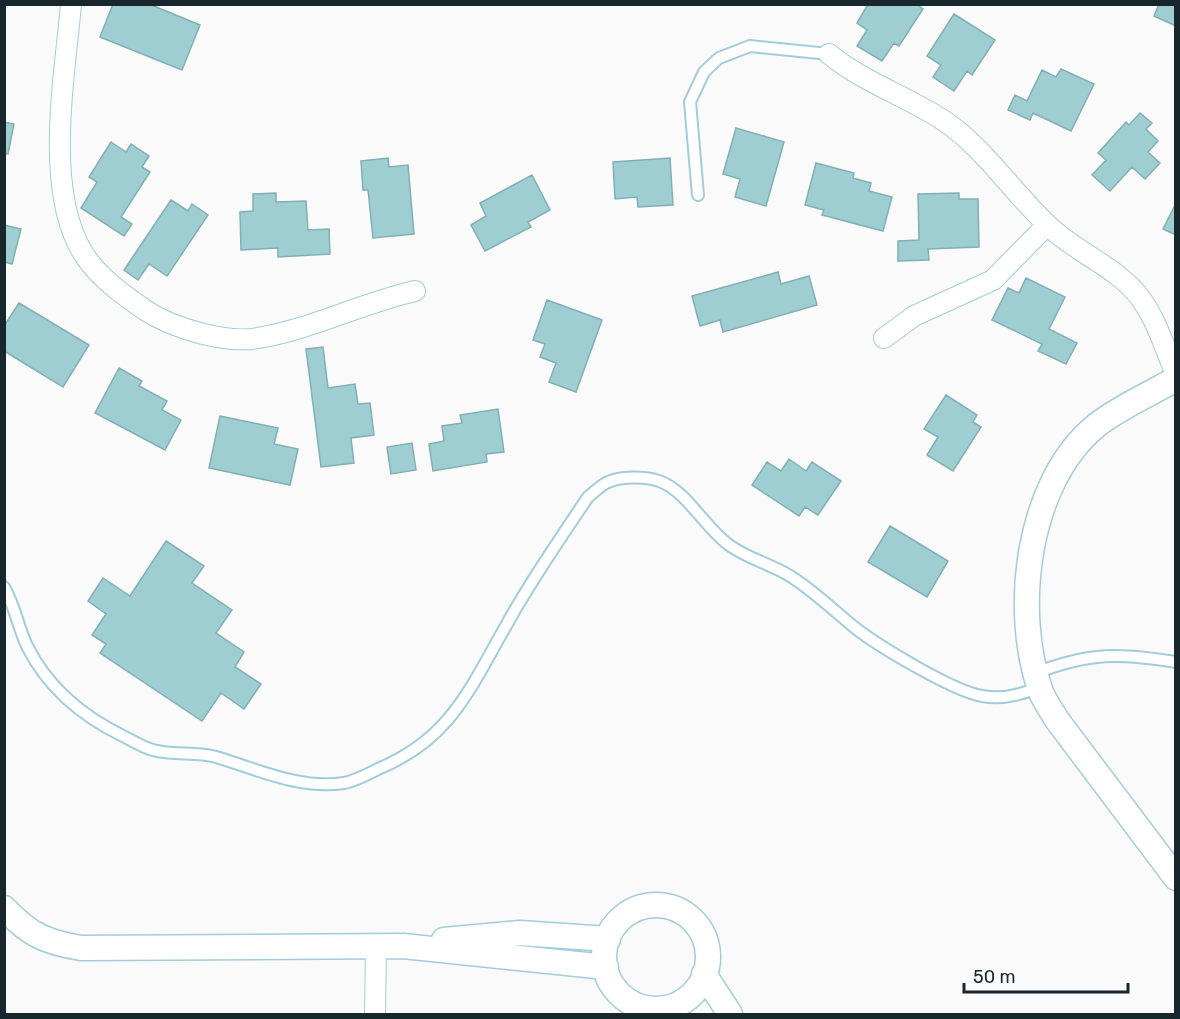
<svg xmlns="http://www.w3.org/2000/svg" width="1180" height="1019" font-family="Rubik,sans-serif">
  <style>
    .building { fill: #9fced2; stroke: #81afb3; stroke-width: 1.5 }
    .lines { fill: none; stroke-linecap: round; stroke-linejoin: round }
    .service-casing { stroke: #a2ccdc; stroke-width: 14 }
    .minor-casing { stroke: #a2ccdc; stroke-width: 22 }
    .tertiary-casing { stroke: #a2ccdc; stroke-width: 27 }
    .service { stroke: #fff; stroke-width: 10 }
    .minor { stroke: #fff; stroke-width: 20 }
    .tertiary { stroke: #fff; stroke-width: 24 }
  </style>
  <rect width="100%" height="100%" fill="#fafafa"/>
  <path class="building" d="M113 4H149L200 25 182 70 100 37Z
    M868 4H916L923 9 899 46 894 43 882 61 857 46 867 30 857 23Z
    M1159 4H1176V26L1154 16Z
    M954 14 995 40 972 75 967 71 954 91 933 77 941 65 927 56Z
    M1061 69 1094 84 1071 131 1033 113 1030 120 1008 110 1015 95 1027 101 1042 70 1056 77Z
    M1140 113 1152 123 1146 129 1158 141 1148 152 1160 163 1145 179 1132 167 1110 191 1092 175 1106 160 1098 153 1126 122 1129 125Z
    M4 122 14 124 8 154 4 153Z
    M736 128 784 142 766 206 735 197 740 179 723 174Z
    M111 142 126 152 131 144 149 156 142 167 150 172 121 217 132 224 124 236 81 208 97 182 89 177Z
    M388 158 389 167 408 165 414 234 373 238 368 190H363L361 161Z
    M670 158 673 205 638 207 637 197 615 199 613 162Z
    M816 163 854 173 853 178 871 183 869 191 892 197 883 231 822 215 824 210 805 205Z
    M532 175 550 210 528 222 531 227 485 251 471 225 486 216 480 203Z
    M276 193V202L306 201 308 230 329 229 330 254 278 257V248L241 250 240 212 253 211V194Z
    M959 193V199H978L979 247 928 249 929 260 898 261V241L919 240 918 194Z
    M171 200 188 211 192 204 208 215 167 276 149 264 138 280 124 270Z
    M1176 203V235L1163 229Z
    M4 225 21 229 12 264 4 262Z
    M778 272 781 284 809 276 817 305 723 332 720 320 700 326 692 296Z
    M1026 278 1065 297 1049 329 1077 343 1066 364 1038 351 1042 344 992 320 1008 288 1019 293Z
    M547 300 602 320 576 392 549 382 556 363 540 357 545 344 533 340Z
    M19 303 89 345 63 387 4 351V326Z
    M323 347 328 388 355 384 358 404 370 403 374 435 351 438 354 463 321 467 306 349Z
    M119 368 142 381 139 386 167 401 162 410 181 420 165 450 95 413Z
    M946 395 977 415 973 422 981 427 953 471 927 455 938 437 924 429Z
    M498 409 504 452 486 454 487 462 433 471 429 444 444 441 442 426 462 423 460 415Z
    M220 416 278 428 274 444 298 449 290 485 209 468Z
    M412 443 416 470 391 474 387 447Z
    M789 459 806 471 812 462 841 481 818 515 805 507 799 516 752 485 767 462 781 471Z
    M890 526 948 561 927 597 868 562Z
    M166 541 204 566 192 583 232 610 216 633 244 652 235 667 261 684 244 709 221 693 202 721 100 653 106 644 92 635 106 614 88 601 103 578 130 596Z"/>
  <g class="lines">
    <g class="service-casing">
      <path id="service" d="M698 195 690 102 704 72 719 58 750 46 829 54
        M4 587C15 606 18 627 27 646 48 688 83 717 125 737 134 742 144 748 153 750 174 756 196 751 216 757 257 769 300 790 344 783 355 781 368 774 378 769 451 739 470 688 507 624 531 580 560 539 588 497 593 493 599 487 606 483 619 476 645 476 659 481 686 490 705 528 729 545 748 559 771 564 790 576 814 591 833 610 854 627 878 646 953 691 982 696 1003 700 1021 695 1039 687
        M1036 673C1090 652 1119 653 1176 662"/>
    </g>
    <g class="minor-casing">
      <path id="minor" d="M71 4C65 77 41 202 90 263 105 282 125 296 145 310 172 328 226 344 258 338 312 329 362 303 415 291
        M829 54C863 82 906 96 943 120 986 149 1014 195 1052 229 1079 254 1120 269 1141 299 1157 321 1165 349 1176 374
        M884 338 914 316 993 280 1047 225
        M375 1014 376 946"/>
    </g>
    <g class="tertiary-casing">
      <path id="tertiary" d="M1176 379C1150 394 1120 407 1097 425 1026 482 1012 612 1041 692 1045 702 1052 711 1057 720L1176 878
        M604 957a52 52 0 1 1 104 0a52 52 0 1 1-104 0Z
        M4 908C30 935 45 942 81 948L403 946 606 967
        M444 940 520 933 608 939
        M704 974 730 1014"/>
    </g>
    <use href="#service" class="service"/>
    <use href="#minor" class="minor"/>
    <use href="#tertiary" class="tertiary"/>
  </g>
  <rect width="1180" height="1019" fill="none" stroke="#17272d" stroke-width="12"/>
  <path d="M964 983v9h164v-9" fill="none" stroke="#17272d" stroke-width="3"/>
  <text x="973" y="983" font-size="18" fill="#17272d" stroke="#fafafa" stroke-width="4.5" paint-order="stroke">50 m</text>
</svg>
